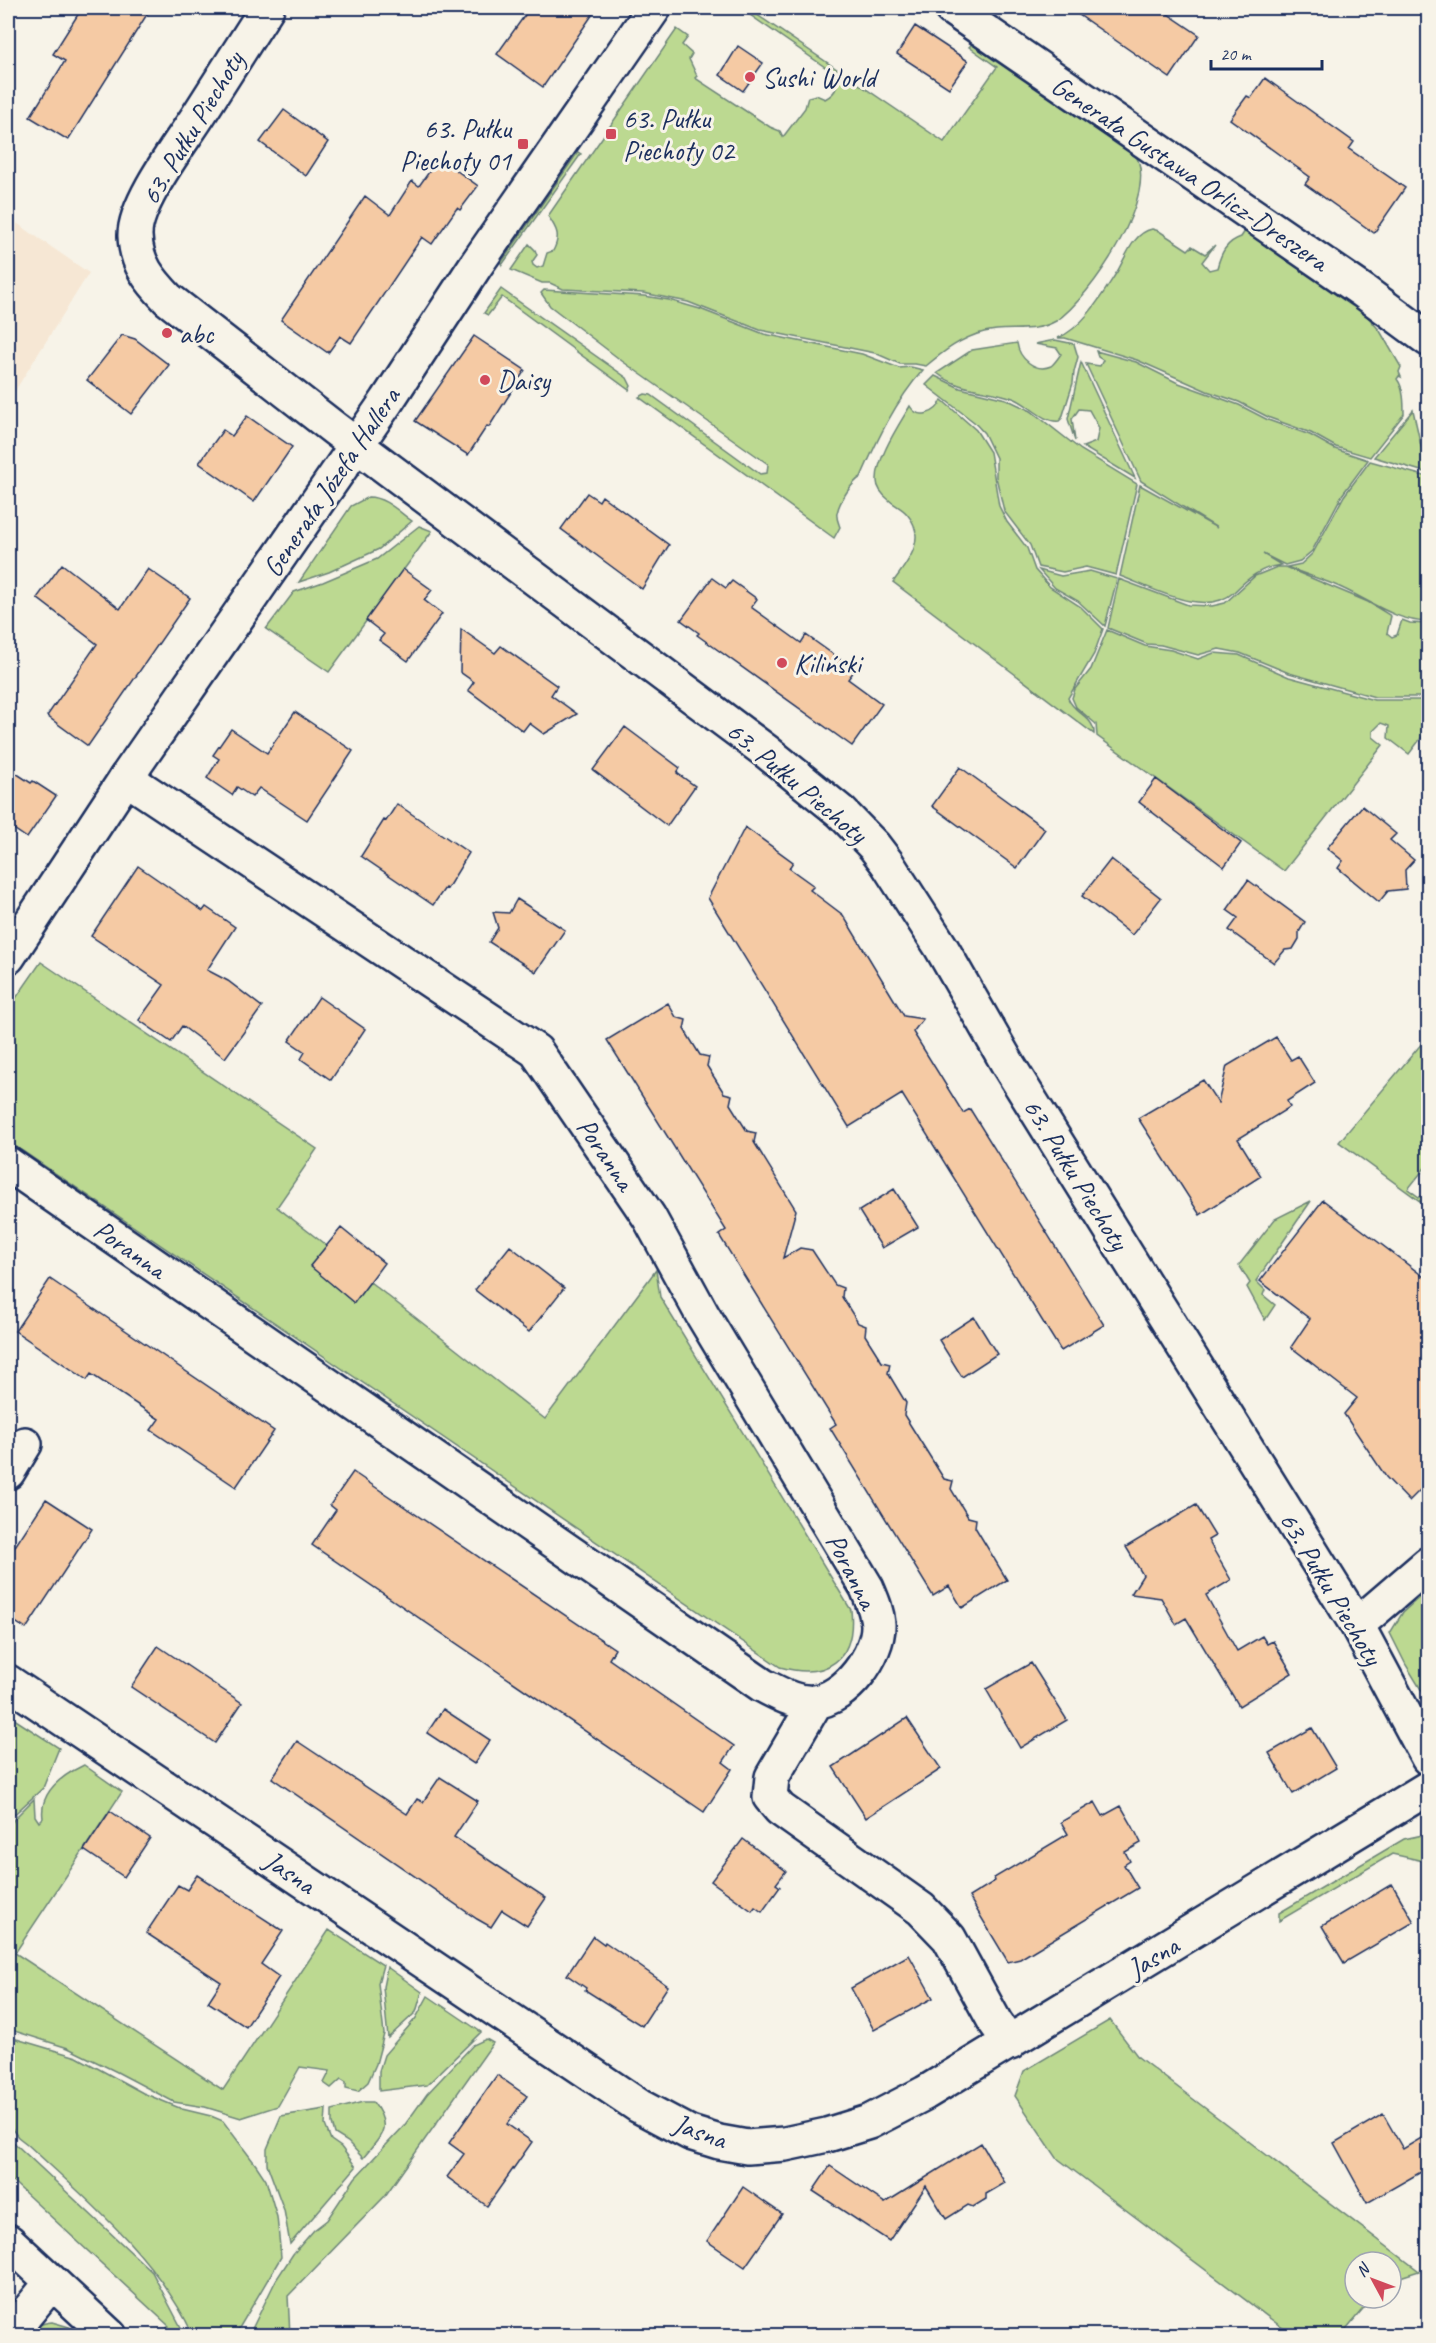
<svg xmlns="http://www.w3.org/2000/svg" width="1436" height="2343" font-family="Caveat,sans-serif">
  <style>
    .built { fill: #f6e7d4 }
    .green { fill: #bcd991; stroke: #6c8478; stroke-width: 1.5 }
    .building { fill: #f5caa4; stroke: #1b2f5e; stroke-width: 1.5 }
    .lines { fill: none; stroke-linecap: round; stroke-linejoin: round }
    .minor-casing { stroke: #1b2f5e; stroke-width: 38 }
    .tertiary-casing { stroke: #1b2f5e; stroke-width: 38 }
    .minor { stroke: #f7f3e8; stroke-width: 33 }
    .tertiary { stroke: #f7f3e8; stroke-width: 33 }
    .poi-dot { fill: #d1495b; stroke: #f7f3e8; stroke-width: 2 }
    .labels { text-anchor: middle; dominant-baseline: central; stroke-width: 6; stroke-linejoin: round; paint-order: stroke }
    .poi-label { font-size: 28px; fill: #1b2f5e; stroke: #f7f3e8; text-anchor: start }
    .street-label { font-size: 28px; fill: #1b2f5e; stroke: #f7f3e8 }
  </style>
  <rect width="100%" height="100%" fill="#f7f3e8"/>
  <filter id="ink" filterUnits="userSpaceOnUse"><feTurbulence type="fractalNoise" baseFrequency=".0167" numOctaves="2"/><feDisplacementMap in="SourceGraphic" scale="12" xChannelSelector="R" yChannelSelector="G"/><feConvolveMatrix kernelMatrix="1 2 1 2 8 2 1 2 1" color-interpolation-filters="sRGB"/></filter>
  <g filter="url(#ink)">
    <path class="built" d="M8 217 89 273 8 402Z"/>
    <path class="green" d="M740 8H747L944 142 997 67 969 47 973 43 1134 153C1163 191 1090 299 1056 321 1033 334 1009 326 984 332 961 338 944 351 926 366L915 364H900L875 353 760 330 688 302 643 293 563 289 550 283H542L511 270 529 244 535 250 537 255 532 262 533 265 537 268 543 266 547 253 553 251C561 236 557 229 548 216L677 29 688 37 682 45 692 54 689 59 697 76 695 78 770 127 780 131 783 137 805 108 808 97 816 95 825 99C838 92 840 83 832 72Z
      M578 152 581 154 502 265 501 263Z
      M1152 229 1159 231 1188 250 1192 246 1205 254 1215 245 1202 262 1209 270 1217 268C1221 253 1226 242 1241 237L1245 231 1347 299 1368 317 1380 331 1401 367 1399 372 1401 377 1399 376 1397 379C1404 388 1404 404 1404 414L1370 457 1336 447 1311 433 1270 418 1239 402 1207 391 1137 360 1065 338H1058C1084 327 1102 295 1117 272 1126 257 1133 233 1152 229Z
      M501 289 627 378 631 386 629 390 502 297 488 315 484 313Z
      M544 290 644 296 669 300 700 309 764 334 862 354 899 368 911 367 923 370C895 402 878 438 861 477 852 482 839 502 837 513 836 518 838 522 840 527L834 538 639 397 645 394 651 395 760 474 767 473 768 464 622 361 550 306 541 293Z
      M1055 340 1074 344 1078 357 1074 372 1073 383 1062 418 1059 421C1043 423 1028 403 1013 398 988 389 959 391 937 373L972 350 1017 343C1019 358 1035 373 1051 366 1054 364 1058 358 1061 354L1057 348 1035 344Z
      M1096 351 1136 362 1176 382 1239 405 1268 420 1310 435 1335 449 1368 460 1342 495 1312 551 1300 561 1285 565 1263 554 1281 565C1261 567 1247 579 1234 592 1205 619 1151 587 1120 576L1140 485 1217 528 1141 481 1086 364 1100 366 1103 360 1098 357Z
      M1081 362 1135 478 1083 447 1096 442 1099 428 1089 410 1079 409 1072 419 1075 441 1068 419Z
      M935 376 960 388 1006 399 1031 411 1081 450 1137 484 1116 575 1086 567 1063 572 1038 567 1030 545 1004 511 996 477V458L984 433 974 422 926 385Z
      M942 400 976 430 990 452 999 506 1007 522 1027 548 1035 570 1050 587 1081 607 1103 629 1094 654 1068 698C1073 713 1095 717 1094 734L893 582C908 562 928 538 907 514 902 508 894 505 889 500 883 495 877 489 877 481 876 459 899 425 910 406 918 420 936 414 942 400Z
      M1413 410 1421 446 1428 465V473L1374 457Z
      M1370 461 1428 477V622C1396 621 1372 602 1344 589 1326 580 1306 575 1287 567L1301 564 1313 553 1344 496Z
      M368 497C385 497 399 512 412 521L379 549 329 572 299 582 351 506Z
      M419 526 432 531 329 672 266 629 294 592 323 582 377 559Z
      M1277 567H1285L1368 602 1391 616 1387 633 1392 637 1397 635 1402 620 1410 623 1428 624V697H1375L1289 673 1240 653 1219 649 1198 655 1161 645 1147 644 1108 628 1119 579 1188 605 1212 606 1225 603 1255 576Z
      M1039 570 1061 576 1090 571 1117 579 1105 626 1078 601 1055 588Z
      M1107 630 1145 646 1171 650 1198 659 1214 653 1239 655 1289 677 1374 700H1428V729L1409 754 1388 738 1389 726 1381 723 1373 731V737L1383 745 1284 871 1097 736 1096 724 1076 707 1072 698 1075 689 1091 669Z
      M41 962 317 1149 277 1207 327 1246 311 1266 354 1303 370 1282 545 1419 656 1270 660 1297 851 1610C856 1660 827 1680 780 1667L8 1141V1019L16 998Z
      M1428 1036V1164L1408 1189 1419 1197 1424 1196 1428 1191V1207L1339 1142Z
      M1311 1201 1256 1281 1265 1290 1263 1295 1275 1305 1265 1320 1247 1287 1250 1283 1239 1265 1275 1219Z
      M1423 1594 1428 1595V1701L1406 1665 1390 1633 1403 1612Z
      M8 1715 59 1748 43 1788 8 1820Z
      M84 1765 122 1792 15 1953 223 2090 329 1930 383 1965 378 1983 384 2034 376 2064 368 2082 358 2091 346 2088V2082L341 2079 331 2088 324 2083 330 2071 300 2067 278 2106 241 2118 205 2107 174 2102 117 2072 68 2048 8 2029V1829L14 1819 34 1799 35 1816 39 1822 43 1818C39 1792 63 1775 84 1765Z
      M1422 1835 1428 1837V1862L1392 1854 1279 1921V1913L1404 1839Z
      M387 1967 422 1992 416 2012 388 2038 383 1987Z
      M428 1996 481 2032 427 2085 379 2091V2071L384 2055 416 2018Z
      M1110 2020 1138 2057 1419 2271 1391 2280V2262H1355V2298H1372L1341 2335H1292L1057 2158 1015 2096 1024 2071Z
      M13 2038 77 2057 143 2093 182 2109 211 2116 223 2121 256 2165 266 2180 277 2217 281 2257 235 2335H193C158 2259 88 2200 27 2144L18 2137 8 2124V2039Z
      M486 2039 493 2043 385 2196 288 2296 290 2335H249L276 2280 293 2254 314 2230 327 2220 355 2178 404 2126 427 2094 473 2045Z
      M363 2102H373C393 2128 381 2136 363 2158L348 2142 335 2134 332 2123V2110Z
      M326 2109 325 2125 331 2140 341 2147 356 2167 290 2244 284 2210 267 2164V2149L281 2116Z
      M8 2137 152 2272 185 2335H160L169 2326 8 2177Z
      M52 2322 69 2327 79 2335 31 2336C35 2326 41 2323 52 2322Z"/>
    <path class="building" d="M82 8H151L68 140 30 117 65 61 53 54Z
      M530 8H597L543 87 497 54Z
      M1069 8H1159L1199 35 1170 78Z
      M915 26 968 61 949 88 897 54Z
      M738 46 763 63 743 91 720 75Z
      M1265 78 1354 142 1349 149 1405 188 1374 233 1305 184 1310 177 1230 119 1247 96 1251 98Z
      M284 110 328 142 306 176 260 142Z
      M439 158 478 186 460 210 457 208 432 244 422 237 351 343 340 336 328 353 281 320 365 196 390 215 412 181 419 186Z
      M122 335 135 339 169 365 131 414 87 380Z
      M474 336 525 370 489 427 487 426 468 455 415 421Z
      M247 416 292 447 254 502 199 463 223 430 232 436Z
      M587 493 599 501 602 496 669 545 642 589 561 529Z
      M62 564 120 609 148 569 190 598 88 746 47 716 97 644 37 598Z
      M403 569 432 590 424 600 442 614 408 661 379 640 384 634 366 620Z
      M712 578 726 588 732 581 757 599 751 607 801 643 806 635 855 670 848 679 882 704 852 746 697 635 699 633 681 620Z
      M461 629 495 653 501 646 557 686 551 695 577 714 544 734 529 723 523 731 468 690 474 682 460 672Z
      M295 712 353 751 307 820 259 788 252 797 237 787 232 795 207 778 219 759 213 755 231 729 267 753Z
      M625 727 680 768 677 773 695 786 667 826 593 770Z
      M960 767 1045 829 1017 868 932 806Z
      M8 768 31 783 33 781 56 796 27 838 8 825Z
      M1156 779 1241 843 1224 867 1139 802Z
      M397 804 469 853 447 889 445 888 433 905 361 856 384 820 386 821Z
      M1362 806 1396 834 1390 840 1414 860 1405 870 1406 889 1388 891 1379 902 1338 868 1343 861 1327 848Z
      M745 827 793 862 789 868 814 886 810 890 843 915 904 1016 923 1019 913 1032 963 1113 970 1109 1104 1325 1061 1351 902 1094 849 1127 708 898Z
      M1111 859 1161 898 1132 935 1082 896Z
      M138 866 203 911 206 907 235 927 207 970 228 981 262 1007 225 1058 182 1026 171 1042 139 1020 164 985 91 936Z
      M1248 880 1305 922 1299 932V939L1293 949 1285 950 1274 963 1229 930 1238 918 1227 910Z
      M517 899 565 930 536 972 489 942 498 928 493 912 509 913Z
      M319 997 365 1029 331 1080 301 1059 305 1052 289 1041Z
      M668 1003 676 1017 686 1020 684 1029 700 1055 709 1057 707 1066 724 1093 732 1095 730 1104 747 1131 756 1133 754 1142 796 1210 783 1258 800 1248 812 1250 835 1285 843 1288 842 1297 858 1323 866 1326 865 1335 882 1362 890 1364 888 1373 906 1403 904 1415 944 1479 953 1481 951 1489 968 1517 976 1519 975 1527 1007 1580 962 1608 949 1586 933 1596 830 1428 836 1424 719 1235 726 1230 607 1040Z
      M1276 1037 1291 1060 1298 1056 1315 1083 1287 1101 1290 1107 1238 1139 1261 1176 1200 1215 1138 1118 1203 1080 1218 1103 1227 1066Z
      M894 1189 918 1227 882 1248 859 1211Z
      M1323 1200 1428 1280V1482L1409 1501 1386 1477 1344 1414 1357 1398 1291 1347 1310 1319 1260 1281Z
      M341 1228 384 1263 354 1303 310 1266Z
      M510 1246 564 1288 529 1332 475 1290Z
      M50 1279 274 1431 236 1487 151 1430 159 1419 91 1374 87 1380 15 1331Z
      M974 1317 997 1354 962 1377 939 1340Z
      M353 1472 615 1649 609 1659 734 1746 723 1762 732 1769 704 1812 312 1545 336 1510 330 1505Z
      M46 1499 92 1529 26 1629 8 1617V1557Z
      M1196 1505 1215 1536 1208 1540 1231 1580 1206 1595 1237 1651 1262 1636 1267 1644 1273 1641 1292 1673 1239 1706 1186 1618 1176 1624 1161 1598 1131 1594 1143 1575 1126 1547Z
      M158 1646 242 1703 215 1743 131 1687Z
      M1031 1663 1067 1720 1020 1748 986 1689Z
      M443 1709 490 1740 474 1764 427 1733Z
      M907 1718 941 1769 866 1818 833 1767Z
      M1312 1728 1336 1768 1293 1794 1269 1753Z
      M297 1741 407 1814 417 1799 423 1802 440 1777 478 1801 454 1837 546 1898 527 1926 502 1910 491 1927 477 1919 272 1778Z
      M1095 1802 1103 1816 1121 1806 1132 1825 1141 1843 1125 1852 1130 1861 1124 1865 1138 1888 1020 1959 1008 1962 969 1897 995 1881 994 1878 1068 1834 1061 1822Z
      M110 1811 150 1838 124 1877 84 1850Z
      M743 1839 786 1871 776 1884 780 1887 762 1912 755 1907 752 1911 711 1881Z
      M197 1875 283 1931 261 1964 279 1977 246 2027 208 2002 221 1982 146 1933 178 1885 187 1890Z
      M1392 1884 1414 1922 1344 1963 1322 1926Z
      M593 1936 604 1944 605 1942 668 1986 642 2026 585 1990 586 1988 567 1975Z
      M909 1955 933 1998 874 2030 851 1988Z
      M497 2075 527 2096 507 2124 532 2142 487 2206 447 2177 464 2154 449 2143Z
      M1383 2114 1403 2149 1428 2134V2168L1367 2203 1334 2143Z
      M981 2143 1005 2183 986 2194V2199L973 2207 968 2205 946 2219 926 2186 889 2241 813 2191 830 2166 885 2203Z
      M743 2187 782 2214 745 2267 707 2241Z"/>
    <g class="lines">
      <g class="minor-casing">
        <path id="minor" d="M267 8C244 44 221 80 198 116 180 144 134 204 135 236 136 264 150 280 168 299L335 429 767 752 841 812 874 846 887 863 941 947 1009 1066 1357 1625 1428 1758
          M951 8 1363 291 1428 339
          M8 1164 762 1685C778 1693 796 1704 814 1702 846 1699 879 1654 878 1624 877 1611 872 1600 867 1588L702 1314 649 1217 536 1051 126 778
          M8 1472 25 1444
          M1357 1625 1428 1564
          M8 1682 639 2106 690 2133 719 2142 747 2147 785 2144 827 2135 869 2122 925 2093 1428 1788
          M816 1702 772 1777 770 1797 780 1809 921 1909 949 1938 995 2022 1010 2043
          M8 2241 110 2336
          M8 2336 52 2282"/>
      </g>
      <g class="tertiary-casing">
        <path id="tertiary" d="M8 957 126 778 387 401 476 265 654 8"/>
      </g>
      <use href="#minor" class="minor"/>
      <use href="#tertiary" class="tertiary"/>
    </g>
  </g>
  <g class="poi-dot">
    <circle cx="750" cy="77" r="6"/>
    <rect x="605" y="128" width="12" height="12" rx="3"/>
    <rect x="517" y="138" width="12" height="12" rx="3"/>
    <circle cx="167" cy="333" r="6"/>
    <circle cx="485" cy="380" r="6"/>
    <circle cx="782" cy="663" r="6"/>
  </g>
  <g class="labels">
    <g class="poi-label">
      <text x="762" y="77">Sushi World</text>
      <text x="623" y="118">63. Pułku<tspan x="623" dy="32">Piechoty 02</tspan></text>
      <text x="511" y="128" text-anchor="end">63. Pułku<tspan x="511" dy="32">Piechoty 01</tspan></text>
      <text x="179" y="333">abc</text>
      <text x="497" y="380">Daisy</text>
      <text x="794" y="663">Kiliński</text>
    </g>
    <g class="street-label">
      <text transform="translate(192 128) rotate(-59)">63. Pułku Piechoty</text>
      <text transform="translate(1190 173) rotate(34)">Generała Gustawa Orlicz-Dreszera</text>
      <text transform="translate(331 482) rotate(-56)">Generała Józefa Hallera</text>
      <text transform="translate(797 782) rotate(40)">63. Pułku Piechoty</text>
      <text transform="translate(606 1154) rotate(56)">Poranna</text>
      <text transform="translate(1076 1174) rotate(58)">63. Pułku Piechoty</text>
      <text transform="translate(130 1249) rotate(35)">Poranna</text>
      <text transform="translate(852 1571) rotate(63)">Poranna</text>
      <text transform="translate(1331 1588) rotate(59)">63. Pułku Piechoty</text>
      <text transform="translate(290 1872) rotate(34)">Jasna</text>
      <text transform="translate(1153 1957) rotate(-31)">Jasna</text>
      <text transform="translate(700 2131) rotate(20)">Jasna</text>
    </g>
  </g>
  <rect width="1436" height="2343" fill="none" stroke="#f7f3e8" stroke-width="30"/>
  <rect x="15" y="15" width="1406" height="2313" fill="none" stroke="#1b2f5e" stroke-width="2" filter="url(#ink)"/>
  <g transform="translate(1373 2280) rotate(311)"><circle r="28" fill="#f7f3e8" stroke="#9fa5b1" stroke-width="1.5"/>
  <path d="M0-4.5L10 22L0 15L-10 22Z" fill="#d1495b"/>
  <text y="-9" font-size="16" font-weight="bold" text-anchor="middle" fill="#1b2f5e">N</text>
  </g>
  <path d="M1211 60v9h111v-9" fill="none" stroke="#1b2f5e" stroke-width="3"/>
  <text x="1220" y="60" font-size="18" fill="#1b2f5e" stroke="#f7f3e8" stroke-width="4.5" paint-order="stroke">20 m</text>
</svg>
